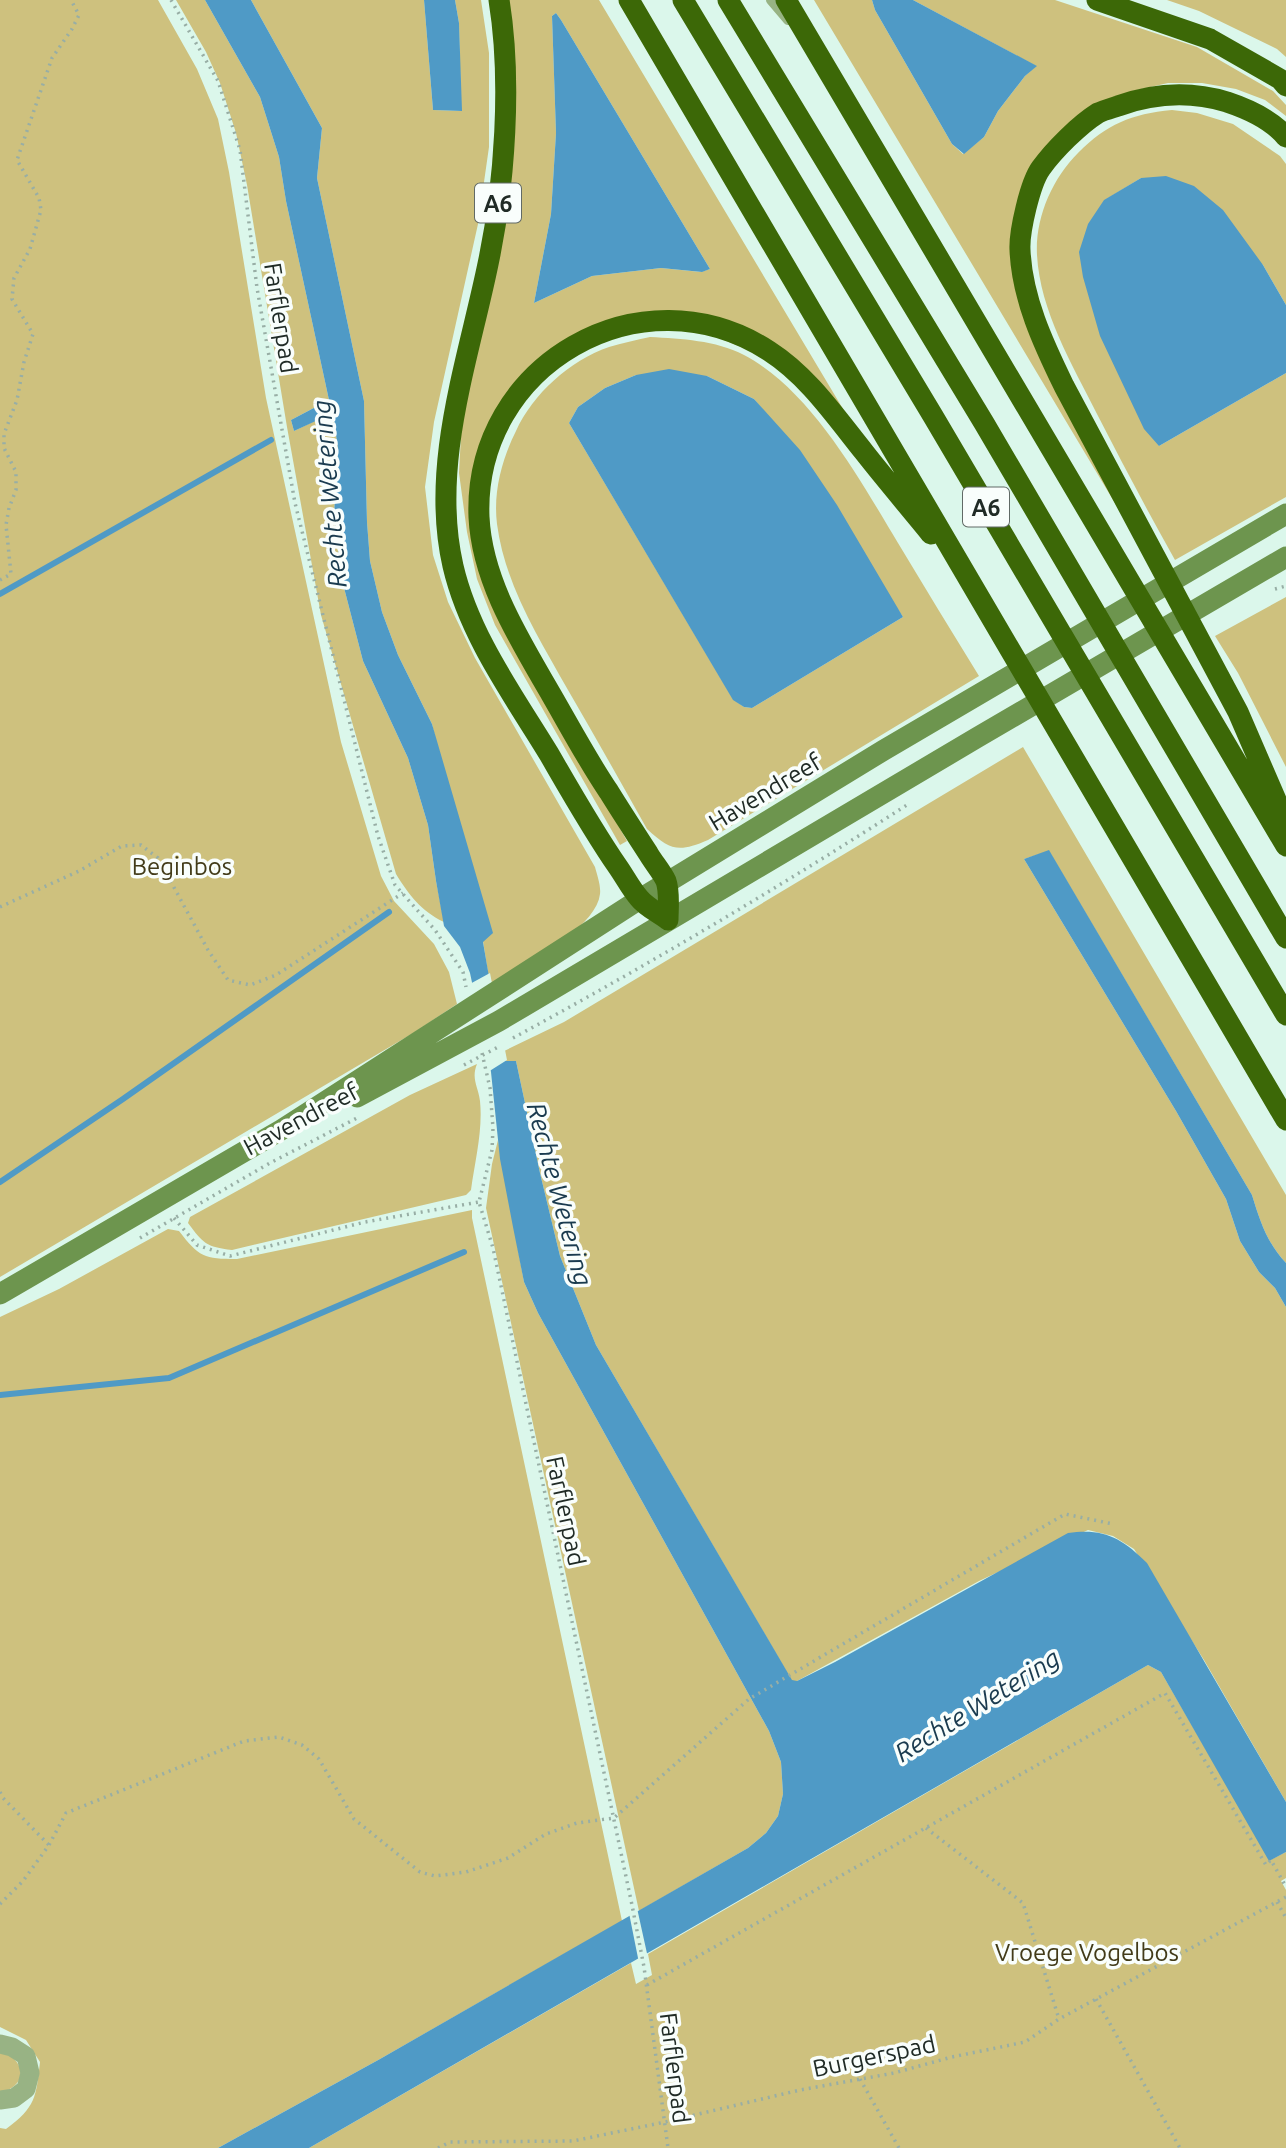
<svg xmlns="http://www.w3.org/2000/svg" width="1286" height="2148" font-family="Ubuntu,sans-serif">
  <style>
    .green { fill: #cec17e; fill-rule: evenodd }
    .water { fill: #4f9ac6 }
    .pier { fill: #dbf7eb }
    .lines { fill: none; stroke-linecap: round; stroke-linejoin: round }
    .stream { stroke: #4f9ac6; stroke-width: 6 }
    .path { stroke: #98aea5; stroke-width: 3.5; stroke-dasharray: 2 5; stroke-linecap: butt }
    .lane { stroke: #98b384; stroke-width: 10 }
    .street { stroke: #98b384; stroke-width: 19 }
    .secondary { stroke: #6d954e; stroke-width: 21 }
    .highway { stroke: #3c6807; stroke-width: 21 }
    .labels { text-anchor: middle; dominant-baseline: central; stroke-width: 7; stroke-linejoin: round; paint-order: stroke }
    .shield { fill: #f9fefc; stroke: #616a66; stroke-width: 2 }
    .shield-label { font-size: 23px; font-weight: bold; fill: #202b26 }
    .street-label { font-size: 24px; fill: #202b26; stroke: #f9fefc }
    .park-label { font-size: 24px; fill: #423b19; stroke: #f9fefc }
    .water-label { font-size: 26px; font-style: italic; fill: #1a3b4f; stroke: #f9fefc }
  </style>
  <rect width="100%" height="100%" fill="#dbf7eb"/>
  <path class="green" d="M0 0H158L197 69 218 119 229 172 266 398 341 742 381 876 394 901 434 944 449 972 457 1004 415 1032 0 1277Z
    M176 0H205L260 97 279 157 286 201 329 400 291 420 294 431 333 412 338 449 334 515 342 580 363 661 408 758 428 825 436 881 444 922C421 911 409 895 396 874L321 615 287 427 247 185 236 133 220 83 206 52Z
    M251 0H424L433 110 461 111 459 23 455 0H481L489 53V147L478 224 434 422 425 487 433 555 448 602 475 658 595 867C597 875 601 885 600 894 596 930 520 966 490 985L483 941 432 724 398 655 382 612 370 561 367 522 364 401 317 178 322 128Z
    M505 0H599L852 424 813 376 655 312 516 384 474 533 533 676 627 841 620 845 495 625 477 579 467 532 459 473 462 416 479 339ZM556 13 561 20 710 269 701 272 661 268 592 276 534 303 551 214 556 133 552 16Z
    M814 0H872L875 10 952 144 963 154 984 137 998 111 1025 76 1036 66 913 0H1055L1197 47 1273 91 1286 105V116L1265 100 1236 89 1202 83H1168L1133 91 1068 126 1013 256 1140 545Z
    M1167 0H1286V57L1277 49 1199 11Z
    M1172 110 1197 113 1233 124 1280 156 1286 164V305L1263 265 1141 178 1105 200 1159 446 1286 373V497L1175 560C1148 512 1122 463 1097 414 1072 364 1040 311 1037 255 1035 218 1052 179 1078 153 1107 124 1131 114 1172 110Z
    M650 337C682 339 715 340 744 355 811 390 860 480 898 543 925 588 952 632 979 676L708 840C678 853 670 850 647 829 621 783 595 736 568 690 539 638 505 585 497 524 493 492 502 459 516 431 533 394 569 361 609 347 622 343 636 340 650 337ZM636 375 707 376 754 399 774 423 903 617 752 708 744 707 733 699 569 423 578 407 605 388Z
    M1286 597V767L1238 673 1215 636Z
    M1023 747 1286 1195V1263C1267 1243 1260 1221 1252 1195L1049 851 1024 859 1176 1111 1226 1199 1240 1241 1259 1272 1275 1288 1286 1307V1802L1204 1660 1134 1549 1113 1536 1088 1530 979 1581 797 1681H792L596 1345 560 1256 540 1173 516 1061H506L502 1052 564 1022Z
    M477 1064C471 1079 478 1086 480 1101 483 1130 475 1161 471 1190L466 1195 232 1250C206 1247 203 1243 188 1223L190 1217 410 1095Z
    M498 1140 524 1282 538 1313 769 1731 781 1762 783 1794 778 1816 766 1833 748 1848 639 1911 486 1208 492 1164Z
    M472 1210V1218L622 1921 380 2059 218 2148H0V2128L6 2129C36 2107 36 2097 40 2062L26 2040 0 2027V1317L59 1289 168 1229 179 1231C199 1257 204 1259 237 1259Z
    M1148 1665 1161 1672 1270 1860 1286 1852V1878L1281 1881 1286 1890V2148H309L631 1963 636 1984 652 1975 648 1954Z
    M0 2049C6 2053 15 2058 18 2064 27 2079 13 2089 0 2094Z"/>
  <path class="water" d="M205 0H251L322 128 317 178 364 401 367 522 370 561 382 612 398 655 432 724 493 933 483 942 502 1052 506 1061H516L540 1173 560 1256 596 1345 792 1680 797 1681 835 1662 1068 1533C1104 1528 1122 1538 1147 1563L1286 1802V1852L1269 1861 1161 1672 1148 1665 309 2148H218L380 2059 748 1848 766 1833 778 1816 783 1794 781 1762 769 1731 538 1313 524 1282 513 1227 500 1159 491 1072 470 973 460 947 444 926 436 881 428 825 408 758 363 661 342 580 334 515 338 449 333 413 294 431 291 420 329 400 286 201 279 157 260 97Z
    M424 0H455L459 23 462 111 433 110Z
    M872 0H913L1037 66 1025 76 998 111 984 137 964 154 952 144 875 10Z
    M556 13 561 20 710 269 702 272 661 268 592 276 534 303 551 214 556 133 552 16Z
    M1166 176 1194 186 1223 210 1263 265 1286 305V373L1159 446 1144 429 1100 336 1083 277 1079 252 1088 224 1104 200 1141 178Z
    M669 369 707 376 754 399 800 450 837 505 903 617 752 708 744 707 733 700 569 423 578 407 605 388 636 375Z
    M1049 850 1252 1195C1260 1221 1267 1243 1286 1263V1307L1275 1288 1259 1272 1240 1241 1226 1199 1176 1111 1024 859Z"/>
  <path class="pier" d="M490 973 507 1060 488 1072 468 985Z
    M637 1908 648 1958 639 1963 629 1913Z"/>
  <g class="lines">
    <path class="stream" d="M0 594 271 440
      M0 1182 123 1099 389 912
      M0 1395 169 1378 464 1252"/>
    <path class="path" d="M171 0 218 81 240 150 257 288 295 503 378 836 395 885 435 930 463 972 466 987
      M0 580 11 574 6 525 9 508 16 490V472L4 448V434L17 400 24 362 33 334 12 299 14 278 30 249 41 210 39 198 17 160 52 58 72 29 79 15 71 0
      M1275 589 1286 586
      M0 907 79 871 122 846 141 845 158 858 208 950 228 980 250 985 276 975 403 893
      M513 1038C648 965 780 887 910 803
      M482 1053 490 1088 493 1128 492 1150 479 1202 493 1248 632 1905 644 1967 668 2148
      M464 1065 500 1046
      M174 1218 197 1245 230 1256 365 1222 479 1202
      M140 1238 270 1163 357 1118
      M0 1792 3 1798 49 1845
      M926 1828 1023 1903 1059 2019
      M1277 1902 1286 1918
      M0 1904 23 1881 49 1845 66 1813 244 1741 279 1737 302 1745 319 1759 354 1819 420 1872 435 1876 466 1872 508 1858 546 1834 577 1823 614 1818 749 1699 1065 1514 1113 1524
      M647 1985 1165 1693 1266 1865 1271 1860 1286 1887
      M1096 1999 1180 2148
      M860 2079 899 2148
      M438 2148 450 2142 573 2141 665 2122 800 2090 894 2073 952 2057 1025 2042 1059 2019 1286 1897"/>
    <path class="lane" d="M771 0 788 20"/>
    <path class="street" d="M0 2044 12 2047 26 2056 30 2073 26 2089 14 2098 0 2100"/>
    <path class="secondary" d="M357 1097 499 1021 978 737 1286 557
      M0 1294 281 1130 640 899 884 750 1286 514"/>
    <path class="highway" d="M499 0C512 80 505 184 488 264 468 361 430 466 453 566 469 635 513 695 549 754 571 792 593 831 618 867 625 877 631 889 639 898 646 907 659 913 668 920
      M629 0 1286 1120
      M683 0 933 416 1286 1015
      M728 0 984 423 1286 938
      M786 0 1286 846
      M1097 0 1210 39 1280 79 1286 86
      M1286 137C1272 120 1248 109 1227 102 1191 91 1154 93 1118 106 1112 108 1104 110 1098 113 1079 125 1054 150 1041 168 1030 183 1019 232 1020 250 1022 298 1043 343 1064 386L1238 712 1286 823
      M668 920C668 909 670 892 666 881 662 872 653 862 648 853 635 833 622 813 609 792 588 761 571 729 552 696 521 642 482 582 479 517 473 365 641 268 769 351 808 376 835 416 864 452 886 480 909 507 931 534"/>
  </g>
  <g class="labels">
    <g class="shield">
      <rect x="475" y="183.5" width="46" height="39" rx="5"/>
      <rect x="963" y="487.5" width="46" height="39" rx="5"/>
    </g>
    <g class="shield-label">
      <text x="498" y="203">A6</text>
      <text x="986" y="507">A6</text>
    </g>
    <g class="street-label">
      <text transform="translate(281 318) rotate(81)">Farflerpad</text>
      <text transform="translate(765 792) rotate(-31)">Havendreef</text>
      <text transform="translate(301 1119) rotate(-28)">Havendreef</text>
      <text transform="translate(566 1511) rotate(78)">Farflerpad</text>
      <text transform="translate(874 2056) rotate(-12)">Burgerspad</text>
      <text transform="translate(675 2068) rotate(83)">Farflerpad</text>
    </g>
    <g class="park-label">
      <text x="182" y="866">Beginbos</text>
      <text x="1087" y="1952">Vroege Vogelbos</text>
    </g>
    <g class="water-label">
      <text transform="translate(329 494) rotate(-95)">Rechte Wetering</text>
      <text transform="translate(560 1194) rotate(75)">Rechte Wetering</text>
      <text transform="translate(977 1705) rotate(-32)">Rechte Wetering</text>
    </g>
  </g>
</svg>
